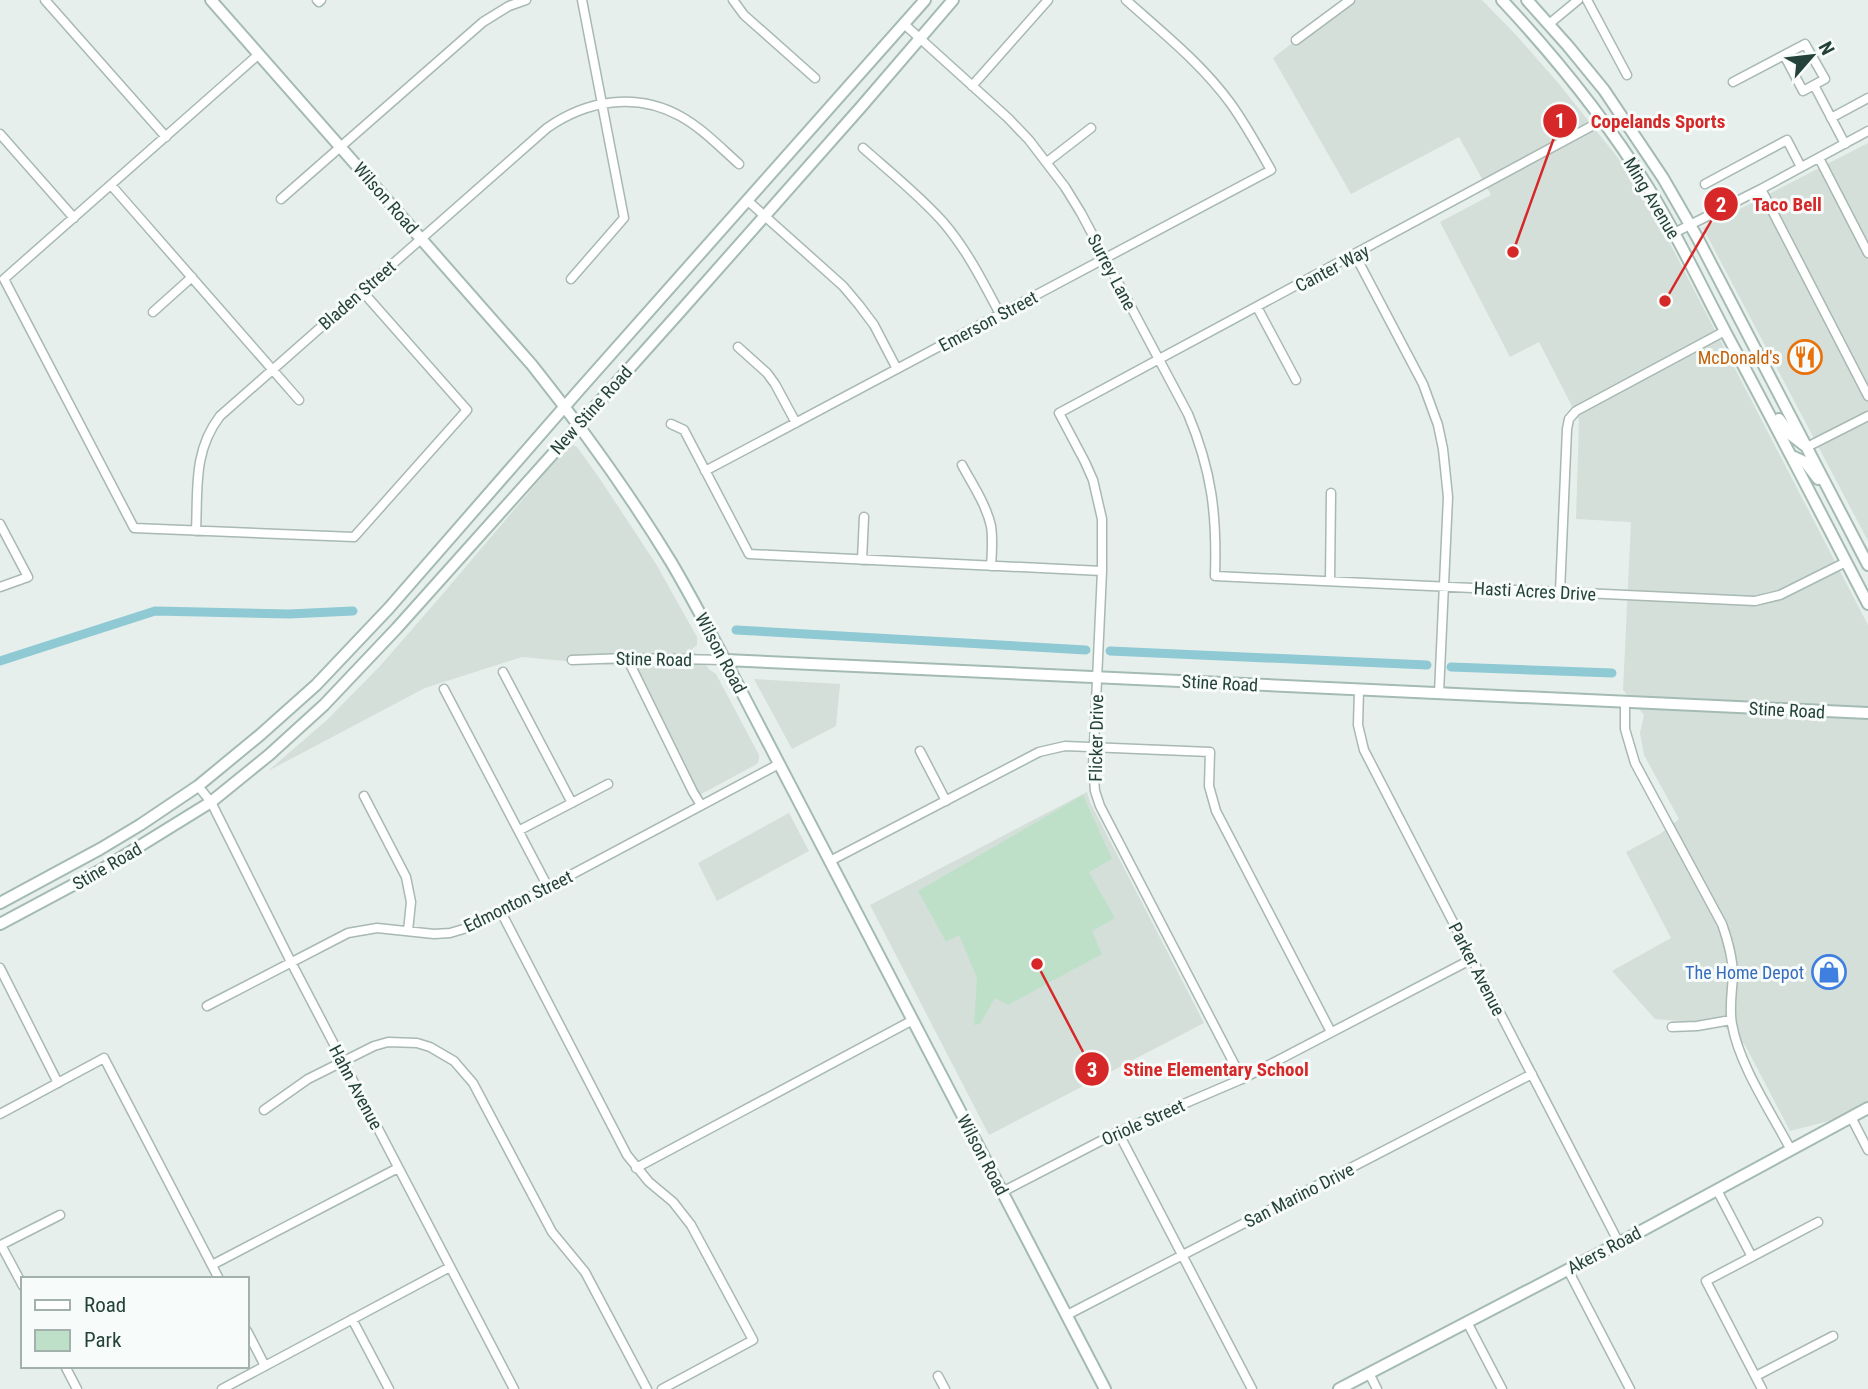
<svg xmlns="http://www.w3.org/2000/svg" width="1868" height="1389" font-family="'Roboto Condensed',sans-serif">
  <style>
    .built { fill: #d4dfda }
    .green { fill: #bfe0c8 }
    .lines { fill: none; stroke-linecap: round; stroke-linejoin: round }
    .canal { stroke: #8ec9d4; stroke-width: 9 }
    .street-casing { stroke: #a8b8b2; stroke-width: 11 }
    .secondary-casing { stroke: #a4bbb3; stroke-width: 14 }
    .street { stroke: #fff; stroke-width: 8 }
    .secondary { stroke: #fff; stroke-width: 10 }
    .labels { text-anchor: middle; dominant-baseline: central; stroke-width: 6; stroke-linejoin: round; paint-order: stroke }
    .street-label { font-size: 18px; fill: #24423a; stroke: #f7fbf9 }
    .food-label { font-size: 18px; fill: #c56008; stroke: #f7fbf9; text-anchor: end }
    .shop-label { font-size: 18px; fill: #366cbe; stroke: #f7fbf9; text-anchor: end }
    .leader { fill: none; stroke: #d62828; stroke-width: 2.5 }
    .callout-dot { fill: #d62828; stroke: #f7fbf9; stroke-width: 2.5 }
    .mark-label { font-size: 21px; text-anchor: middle; font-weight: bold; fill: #fff }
    .callout-label { font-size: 19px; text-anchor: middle; font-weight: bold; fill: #d62828; stroke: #f7fbf9; stroke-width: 6; stroke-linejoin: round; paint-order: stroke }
  </style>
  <rect width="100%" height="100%" fill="#e6efeb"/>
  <path class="built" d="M1347 0H1482L1518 37 1559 84 1618 158 1663 230 1868 625V1111L1790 1131 1745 1045 1721 1024 1655 1019 1612 971 1671 938 1626 852 1660 834 1679 819 1644 755 1640 733 1644 715 1623 690 1631 522 1576 519 1579 420 1539 342 1510 357 1440 222 1491 195 1459 137 1351 194 1273 58Z
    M1868 143V541L1703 228Z
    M573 445 577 447 600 479 656 564 697 637V645L692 649 710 670 716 674 759 755V760L757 764 694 798 629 667 522 657 425 688 268 771 327 720 380 666 441 596 567 447Z
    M754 679 840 684 836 726 792 749Z
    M1087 792 1091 804 1204 1023 989 1135 870 905Z
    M789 813 809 851 717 901 698 863Z"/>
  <path class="green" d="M1083 795 1112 859 1089 872 1115 918 1092 931 1102 954 1008 1005 995 998 980 1024 974 1025 977 978 959 935 946 942 918 891Z"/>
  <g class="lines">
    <path class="canal" d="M736 630 1086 650
      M1110 651 1427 665
      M0 661 155 611 289 614 353 611
      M1451 667 1612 673"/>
    <g class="street-casing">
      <path id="street" d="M45 0 166 137
        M317 0 319 2 321 0
        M733 0 744 15 815 78
        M1587 0 1627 75
        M904 24 1008 118 1029 140 1065 187 1081 213 1188 414C1212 471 1217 515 1215 576L1755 601 1780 595 1846 562
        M1549 24 1578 0
        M1296 40 1350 0
        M259 54 4 279 134 528 354 537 467 410 362 291
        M1733 82 1805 44 1825 79 1803 91 1784 55
        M1814 85 1845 144
        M972 86 1048 0
        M1831 118 1868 98
        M0 134 74 218
        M863 148C890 172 919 195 943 222 967 250 983 282 1000 314
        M1819 158 1868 253
        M1047 162 1091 128
        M1705 184 1787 140 1801 167
        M111 185 299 400
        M1761 189 1868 396
        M281 199 483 22 509 6 526 0
        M748 201 843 286 859 305 874 325 897 369
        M1674 233 1761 189 1868 131
        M1355 255 1423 384 1438 425 1443 449 1448 497 1439 693
        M571 279 624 218 582 0
        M1257 307 1296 380
        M153 312 192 277
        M738 347 767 373 775 384 796 423
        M671 424 684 430 749 554 1102 571
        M1807 447 1868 416
        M962 465C972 484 986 504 991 526 993 539 992 553 991 566
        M705 471 1271 170C1258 147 1246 125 1231 104 1202 64 1163 33 1126 0
        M0 524 28 577 0 587
        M196 531C198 489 193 451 220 416L547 128C587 100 636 92 680 116 702 128 721 148 739 164
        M862 560 864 517
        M1330 581 1331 493
        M1560 592 1567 429 1569 419 1576 411 1725 331
        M627 658 693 792 701 805
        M572 660 627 658 725 660
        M503 672 572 803
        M444 689 548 887
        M1359 690 1358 725 1364 750 1619 1243
        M1625 702V729L1635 763 1722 924C1728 941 1733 958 1733 976 1732 992 1729 1008 1732 1024 1739 1065 1771 1112 1791 1150
        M920 751 946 801
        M198 786 211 802 291 962 514 1389
        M364 796 406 877 411 902 408 931
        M520 830 608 784
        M830 861 1039 752 1065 746 1210 752 1209 786 1216 811 1331 1032
        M501 912 627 1155 649 1182 673 1202 691 1225 753 1340 662 1389
        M0 968 58 1083
        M207 1006 348 933 377 928 434 934 450 933 477 925 779 764
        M1672 1027 1697 1026 1731 1020
        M1242 1079 1100 806 1095 791 1093 767 1102 571V519L1093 480 1085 462 1059 413 1603 120
        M264 1110 308 1079 374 1046 388 1042 417 1043 430 1047 454 1061 473 1083 552 1232 585 1272 647 1389
        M0 1114 104 1058 219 1279
        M1851 1117 1868 1150
        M1118 1132 1252 1389
        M636 1168 913 1020
        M1717 1190 1752 1257
        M1002 1192 1118 1132 1242 1079 1472 959
        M212 1265 398 1168
        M1568 1270 1630 1389
        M23 1286 1 1245 60 1215
        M1067 1315 1532 1074
        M352 1319 389 1389
        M1467 1322 1502 1389
        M247 1331 265 1366
        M65 1366 77 1389
        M1369 1373 1377 1389
        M938 1376 945 1389
        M1756 1376 1833 1336
        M222 1389 450 1267
        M1762 1389 1706 1281 1818 1222"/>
    </g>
    <g class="secondary-casing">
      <path id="secondary" d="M211 0 532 365C582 428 629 493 671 562 690 594 707 627 725 660L1105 1389
        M1502 0C1557 59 1607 121 1649 189 1678 236 1701 286 1727 335 1775 424 1821 514 1868 604
        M1527 0 1568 46 1604 90 1663 178 1697 237 1868 565
        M1779 419 1791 435 1804 445
        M1792 456 1805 462 1818 479
        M725 660 1868 713
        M0 903 100 849 140 825 198 786 260 735 316 685 389 608 580 389 925 0
        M0 924 101 870 211 802 269 755 324 705 397 628 678 314 861 107 953 0
        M1339 1389 1619 1243 1868 1108"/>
    </g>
    <use href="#street" class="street"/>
    <use href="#secondary" class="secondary"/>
  </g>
  <defs>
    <g id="restaurant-ring" transform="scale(1.75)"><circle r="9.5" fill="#f7fbf9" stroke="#e8710a" stroke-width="1.5"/><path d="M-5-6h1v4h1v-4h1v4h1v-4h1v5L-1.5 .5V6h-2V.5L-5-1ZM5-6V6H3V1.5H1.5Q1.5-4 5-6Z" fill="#e8710a"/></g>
    <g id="shop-ring" transform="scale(1.75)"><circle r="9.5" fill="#f7fbf9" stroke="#3f7fe0" stroke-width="1.5"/><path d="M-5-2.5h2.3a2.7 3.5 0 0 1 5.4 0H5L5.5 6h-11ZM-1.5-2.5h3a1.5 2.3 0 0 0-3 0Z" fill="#3f7fe0"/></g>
  </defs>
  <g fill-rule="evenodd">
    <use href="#restaurant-ring" x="1805" y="357"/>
    <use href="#shop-ring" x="1829" y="972"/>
  </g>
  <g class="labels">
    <g class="street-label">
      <text transform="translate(386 198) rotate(49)">Wilson Road</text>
      <text transform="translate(1652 198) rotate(59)">Ming Avenue</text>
      <text transform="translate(1332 268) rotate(-28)">Canter Way</text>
      <text transform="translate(1112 272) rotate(62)">Surrey Lane</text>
      <text transform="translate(357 295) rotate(-41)">Bladen Street</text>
      <text transform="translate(988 321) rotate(-28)">Emerson Street</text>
      <text transform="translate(591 410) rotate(-48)">New Stine Road</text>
      <text transform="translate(1535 591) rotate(3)">Hasti Acres Drive</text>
      <text transform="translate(721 653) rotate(62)">Wilson Road</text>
      <text transform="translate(654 659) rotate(1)">Stine Road</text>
      <text transform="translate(1220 683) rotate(3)">Stine Road</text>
      <text transform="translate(1787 710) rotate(3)">Stine Road</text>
      <text transform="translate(1096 738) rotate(-89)">Flicker Drive</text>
      <text transform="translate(107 866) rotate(-30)">Stine Road</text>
      <text transform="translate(518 901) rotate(-26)">Edmonton Street</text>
      <text transform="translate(1477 969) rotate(63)">Parker Avenue</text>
      <text transform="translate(356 1087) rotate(62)">Hahn Avenue</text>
      <text transform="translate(1143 1122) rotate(-24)">Oriole Street</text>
      <text transform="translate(983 1155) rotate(62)">Wilson Road</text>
      <text transform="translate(1299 1195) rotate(-27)">San Marino Drive</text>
      <text transform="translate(1604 1250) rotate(-28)">Akers Road</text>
    </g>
    <g class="food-label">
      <text x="1780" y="357">McDonald's</text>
    </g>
    <g class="shop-label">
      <text x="1804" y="972">The Home Depot</text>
    </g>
  </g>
  <path class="leader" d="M1513 252L1560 121M1665 301L1721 204M1037 964L1092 1069"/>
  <g class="callout-dot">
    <circle cx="1513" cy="252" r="7"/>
    <circle cx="1665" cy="301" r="7"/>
    <circle cx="1037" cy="964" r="7"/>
    <circle cx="1560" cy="121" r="18"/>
    <circle cx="1721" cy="204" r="18"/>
    <circle cx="1092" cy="1069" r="18"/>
  </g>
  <g class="mark-label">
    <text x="1560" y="128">1</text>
    <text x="1721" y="212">2</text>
    <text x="1092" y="1077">3</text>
  </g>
  <g class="callout-label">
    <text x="1658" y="128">Copelands Sports</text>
    <text x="1787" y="211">Taco Bell</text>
    <text x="1216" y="1076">Stine Elementary School</text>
  </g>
  <rect x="21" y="1277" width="228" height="91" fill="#f7fbf9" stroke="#a3b1ad" stroke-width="2"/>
  <rect x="35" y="1300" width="35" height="10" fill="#ffffff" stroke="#a3b1ad" stroke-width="2"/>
  <text x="84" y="1312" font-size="21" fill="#24423a">Road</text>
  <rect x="35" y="1330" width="35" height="21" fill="#bfe0c8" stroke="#a3b1ad" stroke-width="2"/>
  <text x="84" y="1347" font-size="21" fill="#24423a">Park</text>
  <g transform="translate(1812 56) rotate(62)" stroke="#f7fbf9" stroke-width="5" paint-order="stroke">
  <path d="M0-5L12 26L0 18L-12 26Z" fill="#24423a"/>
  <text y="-10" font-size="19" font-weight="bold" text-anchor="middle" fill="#24423a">N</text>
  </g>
</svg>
